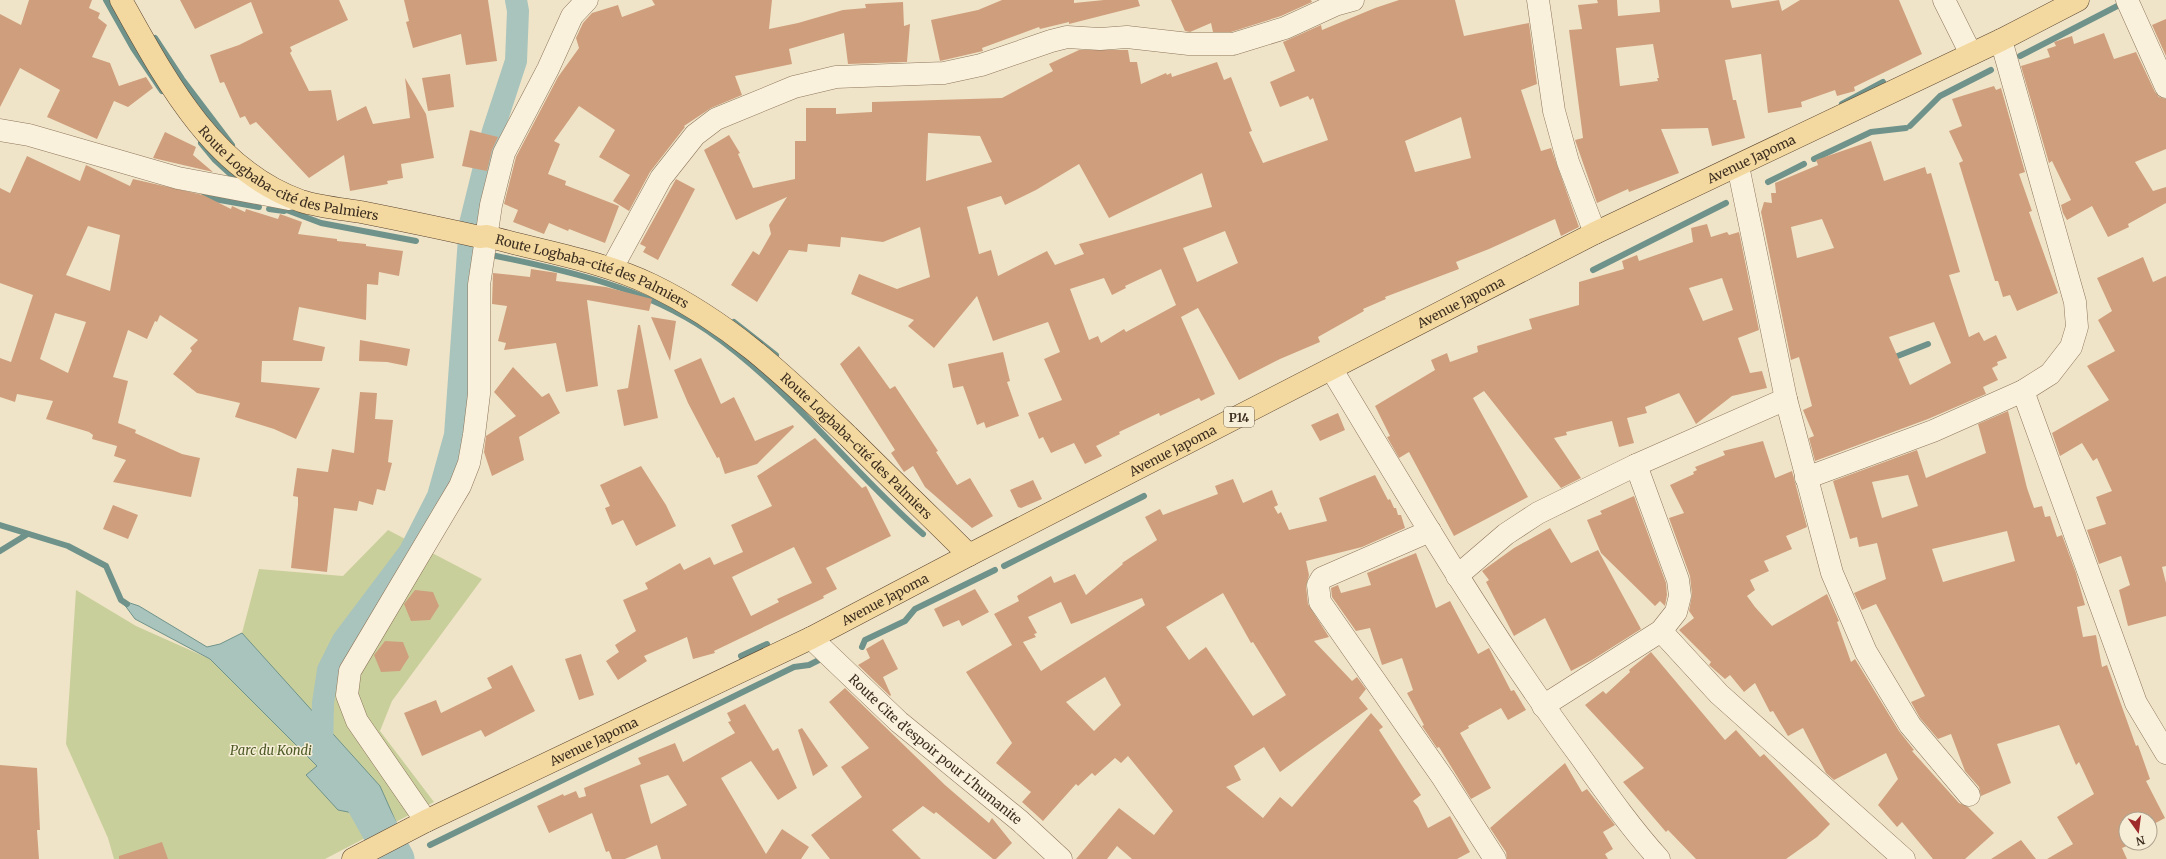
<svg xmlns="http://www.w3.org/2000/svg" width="2166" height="859" font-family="Merriweather,serif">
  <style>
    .green { fill: #c9cf9b }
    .water { fill: #a9c4bc; stroke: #6f938a }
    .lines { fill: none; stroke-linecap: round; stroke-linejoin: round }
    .stream { stroke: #6f938a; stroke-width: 6 }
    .canal { stroke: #a9c4bc; stroke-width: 22 }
    .river { stroke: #a9c4bc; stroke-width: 37 }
    .building { fill: #cf9f7d; fill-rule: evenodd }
    .minor-casing { stroke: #8d765c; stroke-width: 23 }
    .major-casing { stroke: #5b4430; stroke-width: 23 }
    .minor { stroke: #faf1dc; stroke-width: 22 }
    .major { stroke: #f3d9a0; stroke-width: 22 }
    .labels { text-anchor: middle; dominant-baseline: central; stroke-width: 3; stroke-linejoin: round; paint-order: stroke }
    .shield { fill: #f7eed8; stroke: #756857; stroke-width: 1 }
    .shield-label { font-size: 12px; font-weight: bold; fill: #3d2e20 }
    .street-label { font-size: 13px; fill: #3d2e20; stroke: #f7eed8 }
    .park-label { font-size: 13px; font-style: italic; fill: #4d5a26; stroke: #f7eed8 }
  </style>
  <rect width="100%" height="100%" fill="#f0e4c8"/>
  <path class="green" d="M388 530 482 579 392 701 380 731 434 802 325 859H114L108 838 66 744 76 590 136 626 210 659 242 633 259 569 343 576Z"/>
  <path class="water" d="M121 600 139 606 207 647 220 644 242 633 380 786 396 822 368 838 358 814 338 810 306 775 317 766 210 659 135 619Z"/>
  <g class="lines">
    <path class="stream" d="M106 0 133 48 162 91
      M155 38 182 79 232 145
      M2020 56 2125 2
      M1842 104 1883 82
      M1910 126 1940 96 1991 70
      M201 143 215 160 239 182
      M1814 159 1871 132 1906 128
      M1768 182 1804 164
      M203 197 259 207
      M276 206 321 223 416 241
      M269 209 284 211
      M496 256C570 271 644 288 708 331 790 388 849 469 923 534
      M1593 270 1726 203
      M734 322 776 355
      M1890 359 1928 344
      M0 525 68 546 106 566 121 600 127 604
      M0 551 26 535
      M1004 566 1144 496
      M862 647 865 640 905 621 915 609 995 570
      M741 656 767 644
      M430 845 794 667 809 665 825 657"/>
    <path class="canal" d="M322 752 323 703 328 670 343 640 410 551 438 496 455 435 470 224 493 131 516 61 518 11 516 0"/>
    <path class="river" d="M353 788 363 800 396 859"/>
  </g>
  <path class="building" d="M29 0H92L89 8 100 13 98 18 107 25 92 57 110 63 119 86 146 77 153 88 128 107 114 101 97 139 47 117 60 90 20 68 0 107V14L21 25Z
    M180 0H339L348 20 290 47 292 51 290 53 309 91 331 90 337 121 366 106 373 124 410 118 405 78 426 114 434 158 401 164 403 178 387 181 388 184 350 191 344 155 309 178 256 122 250 125 245 116 240 118 224 82 220 83 210 55 239 45 263 33 251 2 195 29Z
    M404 0H488L497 61 466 65 461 34 413 48 406 22 409 21Z
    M652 0H772L769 29 798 23 843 10 866 8 865 4 903 2 904 26 910 24 907 62 848 64 844 33 789 49 792 64 735 76 742 95 711 108 684 126 685 127 650 172 629 211 613 201 630 175 599 157 615 130 579 106 554 141 560 144 548 174 566 181 565 185 619 206 605 243 569 229 568 231 549 223 544 234 513 222 518 210 504 204 516 157 558 77 579 48 576 38 583 23 592 13 618 5 622 17 655 5Z
    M1002 0H1074V3L1104 0H1138L1140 6 1069 24V22L1040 29 1039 27 982 48 983 51 940 61 931 20 978 10Z
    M1171 0H1311L1312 2 1281 16 1231 32H1213L1211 23 1190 32 1185 31Z
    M1399 0H1455L1464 36 1529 23 1537 84 1521 90 1541 151 1551 148 1579 227 1561 236 1555 219 1489 249 1456 262 1459 269 1385 297 1386 299 1363 309 1364 311 1318 337 1320 342 1280 359 1239 380 1198 308 1181 317 1215 394 1201 401 1199 398 1160 416 1159 413 1119 432 1120 434 1096 446 1102 456 1085 464 1074 443 1051 453 1043 437 1039 439 1028 413 1062 400 1044 359 1060 352 1048 322 993 341 977 296 934 348 908 326 914 320 851 294 859 274 897 289 930 277 920 227 883 242 841 237 840 247 808 244 807 252 789 250 757 302 731 285 753 251 759 255 771 234 769 225 787 197 736 220 704 150 729 135 740 153 738 154 753 188 795 179V141H806V108H836V114L872 112V102L1002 98 1053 71 1049 64 1079 50H1128L1130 62H1137L1141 84 1166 73 1167 75 1171 73 1172 77 1217 62 1224 80 1231 77 1252 131 1249 132 1263 163 1328 140 1313 98 1310 100 1308 96 1280 107 1270 82 1295 71 1283 42 1321 25 1322 30 1375 8ZM1461 117 1471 158 1415 172 1405 141ZM928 133 980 136 992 162 926 181ZM1079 164 1109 218 1202 173 1212 207 1079 244 1084 254 1055 265 1047 251 998 276 991 250 979 254 967 207 1001 196 1005 205 1036 190ZM1225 231 1238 263 1197 282 1183 248ZM1161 269 1176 305 1126 332 1124 329 1101 343 1098 336 1089 340 1070 289 1104 278 1112 295 1126 288 1125 286Z
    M1597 0H1617L1618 16 1660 12 1659 0H1730L1732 8 1779 0 1782 11 1800 0H1899L1922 54 1854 87 1855 91 1837 96 1835 90 1801 102 1802 107 1768 113 1761 54 1725 60 1733 100H1736L1745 138 1712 146 1708 128 1661 129 1679 173 1629 192 1628 189 1597 203 1575 140 1583 138 1569 30 1582 29 1578 5 1598 3ZM1653 44 1659 78H1657L1658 81 1620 86 1616 48Z
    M2166 19V56L2152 25Z
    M2104 33 2114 59 2136 52 2155 92 2159 97 2166 99V149L2135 162 2153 191 2166 187V203L2128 224 2129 227 2108 237 2092 206 2067 220 2063 213 2061 205 2071 200 2052 161 2049 163 2021 66 2050 57 2047 49 2056 46 2054 42 2072 36 2074 44Z
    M450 74 454 107 428 111 422 78Z
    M1994 86 1996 90 2001 88 2025 172 2019 174 2032 211 2029 212 2058 293 2017 311 2010 295 2003 297 1998 281H1995L1959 163 1963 161 1949 131 1962 126 1952 99Z
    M470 130 498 137 492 150 487 171 462 166Z
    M165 132 196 147 193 155 213 172 153 158Z
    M1871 141 1884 181 1925 167 1927 174 1931 173 1960 272 1949 275 1969 337 1979 332 1984 341 1996 335 2007 358 1997 362 1998 365 1992 368 1998 380 1983 387 1986 394 1928 419 1815 461 1809 438 1814 436 1803 410 1812 406 1799 357 1791 360 1761 212 1764 202 1772 203 1771 193H1776L1775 183 1818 165 1816 160ZM1822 219 1834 248 1797 258 1791 227ZM1934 322 1951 363 1910 385 1889 337Z
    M27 156 80 181 86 165 130 186 133 179 203 195 231 209 232 206 245 212 246 209 278 219 280 214 302 222 298 234 337 239V241L366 244V246L403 251 399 276 379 272 378 285 367 284 366 320 299 307 293 340 325 347 322 361H262L261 382 320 388 296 439 274 429 235 417 240 403 197 393 173 374 192 351 190 348 198 340 160 315 157 322 155 321 147 339 128 330 113 377 128 381 118 423 136 430 135 433 182 454 200 458 191 497 113 482 126 460 114 456 117 446 92 439 93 435 89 432 46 419 53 401 17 394 15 402 0 397V358L11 362 33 295 0 283V188L10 193ZM88 226 120 235 110 291 66 275ZM55 313 86 322 68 373 40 359Z
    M676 179 695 189 658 260 643 252 646 247 640 244Z
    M1707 224 1711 237 1727 232 1729 235 1739 232 1759 330 1738 338 1750 373 1762 371 1767 388 1732 396 1696 424 1679 393 1645 407 1647 413 1627 418 1634 443 1619 447 1612 421 1566 432 1567 435 1554 438 1581 478 1561 488 1484 391 1473 398 1528 497 1454 536 1409 452 1399 458 1387 437 1390 436 1375 406 1435 370 1431 360 1447 353 1450 362 1478 352 1477 346 1532 329 1529 319 1579 305V282L1624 269 1622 261 1637 255 1639 261 1693 242 1691 228ZM1722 278 1733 310 1703 321 1689 288Z
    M2143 257 2153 282 2166 276V566L2162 567 2166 583V616L2128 626 2119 590 2130 585 2121 556 2099 564 2087 530 2106 524 2096 497 2112 491 2097 458 2093 461 2082 443 2060 456 2052 433 2109 400 2087 366 2115 351 2098 320 2112 311 2097 278Z
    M531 269 557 273 556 281 606 287 652 299 649 311 587 300 598 386 566 392 556 343 504 350 506 343 498 341 507 306 492 304 493 273 530 277Z
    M651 317 676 321 670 361Z
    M638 325H640L658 418 624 426 617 390 628 388Z
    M360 340 410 349 407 366 387 362 359 361Z
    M859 346 890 389 895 386 938 451 936 452 957 485 970 478 993 516 972 528 925 487 913 466 904 472 891 453 895 450 840 364Z
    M1003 352 1010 381 1007 382 1019 416 986 428 984 422 977 425 963 386 953 388 948 364Z
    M701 358 721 404 734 397 755 441 793 425 794 427 757 464 725 474 719 457 717 458 688 403 674 370Z
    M513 367 542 397 549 393 560 413 519 437 524 460 492 476 484 452 486 436 516 416 494 392Z
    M360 392 377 393 375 419 393 420 388 462 392 463 385 491 377 489 373 505 359 501 357 511 334 508 327 572 291 568 298 505V497L293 496 297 468 328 472 332 449 354 453Z
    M2008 411 2027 488 2034 508 2042 506 2045 517 2050 516 2057 537 2062 535 2076 573 2085 605 2077 607 2083 637 2096 635 2102 667 2107 665 2136 746 2138 745 2150 779 2146 781 2165 818 2150 826V819H2126V838L2123 839 2127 846 2122 848 2127 859H2047L2073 844 2057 817 2094 794 2079 762 2076 765 2059 725 1997 744 2011 783 1981 796 1979 787 1965 771 1951 734 1938 739 1920 718 1911 702 1925 696 1876 604 1862 610 1854 593 1886 579 1877 543 1859 547 1857 537 1850 539 1833 481 1917 450 1926 478 1986 453 1978 424ZM1908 475 1918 506 1882 518 1872 482ZM2007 531 2015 561 1943 582 1932 549Z
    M1338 413 1345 430 1320 441 1311 425Z
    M815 438 862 488 866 486 891 536 826 568 837 589 823 596 824 598 714 651 715 653 693 659 687 637 644 656 647 661 618 680 606 661 619 652 615 645 636 631 623 600 648 589 645 583 680 563 684 570 710 557 714 565 743 552 731 525 772 506 757 476ZM794 547 812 583 777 599 779 602 751 616 732 577Z
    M1763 441 1775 478 1792 471 1807 527 1786 536 1792 549 1764 561 1769 571 1750 580 1755 590 1747 596 1755 607 1772 626 1827 594 1839 621 1837 622 1851 662 1855 659 1899 731 1914 750 1912 751 1959 803 1968 807 1994 833 1965 859H1933L1902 822 1897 827 1878 805 1898 779 1886 753 1834 780 1826 773 1803 728 1788 736 1773 711 1770 712 1755 683 1744 692 1730 675 1725 679 1709 665 1711 662 1679 630 1694 618 1689 611 1692 595 1690 576 1669 518 1684 513 1670 485 1694 474 1693 472 1697 470 1695 467 1725 455 1723 451Z
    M641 466 666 505 676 526 636 546 623 520 612 525 605 508 610 506 600 485Z
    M1375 475 1388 500 1390 499 1394 508H1396L1398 515H1401L1405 528 1362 547 1306 561 1309 575 1306 586 1308 604 1329 637 1314 641 1352 681 1357 677 1366 689 1359 698 1368 709 1280 772 1264 747 1234 766 1241 780 1226 787 1263 818 1280 797 1292 807 1371 713 1383 727 1379 730 1421 795 1413 801 1418 807 1428 828 1450 816 1470 852 1457 859H1132L1117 846 1107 859H1076L1119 808 1154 835 1173 811 1128 756 1121 763 1115 758 1095 776 1092 773 1078 786 1076 784 1043 821 1022 802 1031 792 996 763 1012 743 966 672 1012 645 994 614 1019 601 1017 596 1051 576 1054 583 1075 574 1086 595 1123 564 1122 563 1157 540 1145 517 1160 509 1163 515 1218 494 1215 486 1233 479 1243 503 1272 490 1278 505 1274 507 1278 514 1281 512 1289 530 1327 521 1319 498ZM1223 593 1251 643 1253 642 1286 695 1253 716 1206 647 1189 660 1166 627ZM1142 598 1145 605 1041 671 1023 642 1036 637 1034 634 1037 633 1028 617 1061 602 1071 624ZM1105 677 1121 705 1094 731 1066 702Z
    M1033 480 1042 499 1021 508 1018 507 1010 490Z
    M1634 496 1666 583 1667 595 1665 606 1660 601 1655 606 1601 553 1587 520 1602 514 1600 511Z
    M113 505 138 515 128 539 103 529Z
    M1550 528 1571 563 1598 550 1641 629 1592 660 1571 671 1545 618 1514 636 1486 582 1489 580 1482 571 1514 548Z
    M1416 553 1436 608 1450 601 1478 654 1489 648 1511 691 1514 690 1526 710 1508 720 1501 708 1468 726 1469 728 1460 733 1491 788 1471 799 1439 747 1437 748 1422 726 1424 725 1407 693 1413 690 1402 658 1382 665 1370 628 1356 631 1332 597 1331 588 1338 585 1341 593 1371 585 1367 573Z
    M975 589 989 612 962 626 959 620 943 627 934 609Z
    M415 590 433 592 439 606 430 620 411 621 404 604Z
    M883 639 898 669 883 677 891 695 890 696 858 665 870 658 866 649Z
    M385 641 403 642 409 657 400 671 381 672 374 655Z
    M1651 652 1725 740 1736 730 1760 757 1764 754 1830 824 1817 837 1786 859H1696L1668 830 1666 832 1623 782 1644 768 1585 705 1603 691 1606 694 1630 672 1629 670Z
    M581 654 594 695 579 700 565 659Z
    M512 665 535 711 485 737 481 730 422 756 404 713 436 700 441 713 492 688 487 678Z
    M845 688 945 785 989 823 992 818 1012 843 996 859H993L936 812 934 814 923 806 892 830 921 859H830L811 835 862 797 841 767 869 748 829 702Z
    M745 704 773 751 778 748 797 788 778 800 751 761 721 778 766 854 782 829 809 847 801 859H661L657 845 625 859H612L609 851 606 852 592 813 549 833 537 806 563 794 564 796 576 791 579 798 586 796 584 788 641 764 638 758 675 743 683 762 735 733 728 722 731 721 727 713ZM668 775 687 805 651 824 640 785Z
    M802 728 828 766 813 776 798 730Z
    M1565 763 1582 792 1587 789 1615 825 1603 832 1613 849 1605 854 1608 859H1507L1506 852 1490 828Z
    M0 765 37 768 40 830H37L39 859H0Z
    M2021 840 2036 859H1991Z
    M162 842 168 859H119V856Z"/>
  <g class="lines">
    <g class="minor-casing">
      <g id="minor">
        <path d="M1538 0 1554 111 1568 162 1595 233"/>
        <path d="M1944 0 1971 54"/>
        <path d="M2127 0 2166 87"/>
        <path d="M0 130 29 135 178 178 289 199"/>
        <path d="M1738 166 1786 399 1832 573 1866 652 1910 725 1969 795"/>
        <path d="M612 268 661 178 695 135 716 119 794 87 836 77 944 73 981 65 1051 41 1067 37 1100 39 1127 37 1189 44H1233L1285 28 1335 5 1353 0"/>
        <path d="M1332 370C1411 501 1489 633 1580 756 1605 791 1630 827 1659 859"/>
        <path d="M2023 391 2136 703 2166 753"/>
        <path d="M1806 478 1933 431 2023 391 2050 374 2071 347 2077 327 2075 302 2001 40"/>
        <path d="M1430 531 1322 578 1318 585 1320 602 1443 778 1495 859"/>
        <path d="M1457 576 1506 534 1538 513 1636 465 1786 399"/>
        <path d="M1661 631 1719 694 1904 859"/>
        <path id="s1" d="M811 638 899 722 1020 821 1061 859"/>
        <path d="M1543 706 1661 631 1676 612 1680 596 1678 580 1636 465"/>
        <path d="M426 821 357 721 347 695 350 671 460 486 469 463 474 435 479 394V285L491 205 504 153 548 69 572 16 587 0"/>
      </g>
    </g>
    <g class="major-casing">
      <g id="major">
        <path id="s2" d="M121 0C164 77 212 170 301 201 320 207 342 209 361 212 401 220 440 228 480 237L487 236C543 252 600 260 652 285 732 324 785 376 848 436 888 476 929 515 969 555"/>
        <path id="s3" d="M353 859 426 821 811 638 969 555 1595 233 2001 40 2078 0"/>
      </g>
    </g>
    <use href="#minor" class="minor"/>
    <use href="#major" class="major"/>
  </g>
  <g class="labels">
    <rect class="shield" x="1224" y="407" width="30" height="20" rx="3"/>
    <g class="shield-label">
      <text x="1239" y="417">P14</text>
    </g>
    <g class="street-label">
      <text stroke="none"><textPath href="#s3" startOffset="1564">Avenue Japoma</textPath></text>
      <text stroke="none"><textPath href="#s2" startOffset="253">Route Logbaba-cité des Palmiers</textPath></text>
      <text stroke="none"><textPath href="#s2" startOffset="577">Route Logbaba-cité des Palmiers</textPath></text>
      <text stroke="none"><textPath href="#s3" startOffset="1240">Avenue Japoma</textPath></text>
      <text stroke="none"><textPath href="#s2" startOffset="900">Route Logbaba-cité des Palmiers</textPath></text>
      <text stroke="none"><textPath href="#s3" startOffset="916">Avenue Japoma</textPath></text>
      <text stroke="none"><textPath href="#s3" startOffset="592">Avenue Japoma</textPath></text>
      <text stroke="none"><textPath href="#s3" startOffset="268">Avenue Japoma</textPath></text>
      <text stroke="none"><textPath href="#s1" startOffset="167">Route Cite d'espoir pour L'humanite</textPath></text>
    </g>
    <g class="park-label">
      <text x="271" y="750">Parc du Kondi</text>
    </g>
  </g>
  <g transform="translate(2138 831) rotate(166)"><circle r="19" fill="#f7eed8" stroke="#ada18e"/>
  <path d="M0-3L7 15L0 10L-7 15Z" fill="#9e2a2b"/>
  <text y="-6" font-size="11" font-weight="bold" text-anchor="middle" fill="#3d2e20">N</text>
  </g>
</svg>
